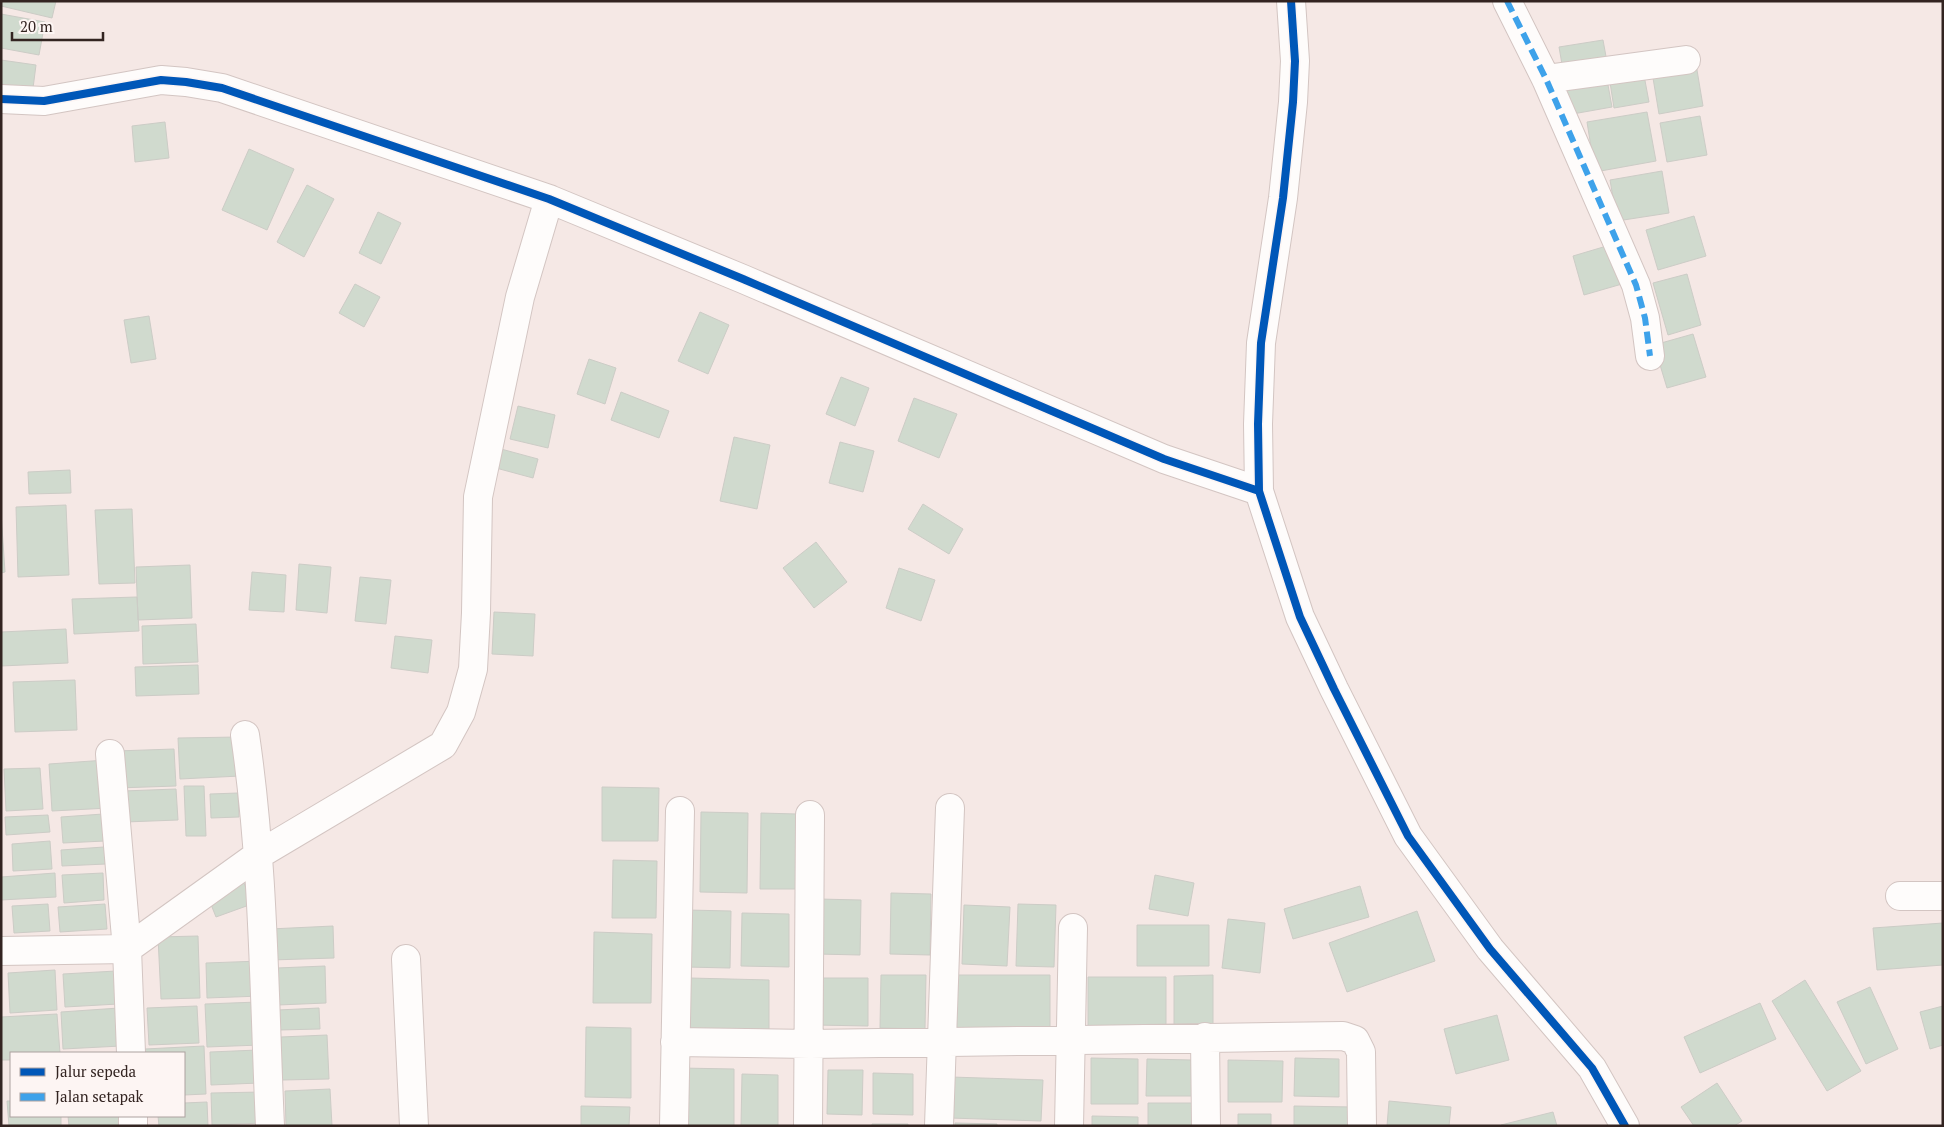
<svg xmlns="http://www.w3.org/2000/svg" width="1944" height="1127" font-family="'PT Serif',serif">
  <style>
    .building { fill: #d0dace; stroke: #ccccc6 }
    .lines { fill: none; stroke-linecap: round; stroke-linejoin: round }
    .minor-casing { stroke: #d3c5c2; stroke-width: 30 }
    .minor { stroke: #fefcfb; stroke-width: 28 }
    .quiet { stroke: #3ea2ea; stroke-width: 6; stroke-dasharray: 12 6; stroke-linecap: butt }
    .cycleway-casing { stroke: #fdf5f3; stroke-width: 11 }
    .cycleway { stroke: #0057b8; stroke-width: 8 }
  </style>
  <rect width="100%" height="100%" fill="#f5e8e5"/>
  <path class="building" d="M1 1H56L52 18 1 6Z
    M1 14 45 22 39 55 1 48Z
    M1603 40 1607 62 1563 70 1559 47Z
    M1 60 36 65 32 96 1 92Z
    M1696 64 1703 106 1659 114 1652 72Z
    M1643 70 1649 102 1614 108 1609 76Z
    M1606 74 1612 107 1567 115 1562 82Z
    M1647 112 1656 161 1595 172 1587 122Z
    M1700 116 1707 155 1667 162 1660 123Z
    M165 122 169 158 135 162 132 126Z
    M249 149 294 169 267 230 222 210Z
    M1662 171 1669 213 1617 221 1610 180Z
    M307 185 334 199 304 257 277 242Z
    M378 212 401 223 381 264 359 253Z
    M1694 216 1706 256 1658 270 1646 230Z
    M1610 245 1622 284 1584 295 1573 256Z
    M1687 274 1701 325 1668 335 1653 283Z
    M355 284 380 297 364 327 339 313Z
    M700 312 729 325 708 374 678 361Z
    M149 316 156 359 131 363 124 320Z
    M1693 334 1706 377 1667 388 1654 345Z
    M589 359 616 368 605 404 577 394Z
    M841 377 869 388 855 426 826 414Z
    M621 392 669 411 659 438 611 420Z
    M914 398 957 414 939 458 898 441Z
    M518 406 555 415 548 448 510 439Z
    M734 437 770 445 757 509 720 501Z
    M840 442 874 451 863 492 829 483Z
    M501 449 538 459 533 478 496 468Z
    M70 470 71 493 29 494 28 472Z
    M923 504 963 529 949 554 908 529Z
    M66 505 69 575 18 577 16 507Z
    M132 509 135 583 99 584 95 510Z
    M1 513 5 572 1 573Z
    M816 542 847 582 814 608 783 568Z
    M299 564 331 567 327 613 296 610Z
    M190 565 192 618 138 620 136 567Z
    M899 568 935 580 921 621 886 608Z
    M252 572 286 575 284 612 249 610Z
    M360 577 391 580 386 624 355 621Z
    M137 597 139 631 74 634 72 599Z
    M494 612 535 614 533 656 492 654Z
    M196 624 198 662 143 664 142 626Z
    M66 629 68 663 1 666V632Z
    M395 636 432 640 428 673 391 668Z
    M198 665 199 694 136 696 135 667Z
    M75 680 77 730 15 732 13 682Z
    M238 737 240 776 180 779 178 738Z
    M174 749 176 786 117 788 116 751Z
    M106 760 109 808 52 811 49 764Z
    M40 768 43 809 6 811 4 769Z
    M184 786H204L206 836H186Z
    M602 787 659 788 658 841H602Z
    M176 789 178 820 125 822 123 791Z
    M238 793 239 817 211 818 210 794Z
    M701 812 748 813 747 893 700 892Z
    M761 813 797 814 796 889H760Z
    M103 814 105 841 63 843 61 817Z
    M48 815 50 832 6 835 5 817Z
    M50 841 52 869 13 871 12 844Z
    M104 847 106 864 62 866 61 850Z
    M613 860 657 861 656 918H612Z
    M55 873 56 897 1 900V877Z
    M103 873 104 900 64 903 62 875Z
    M1155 875 1194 883 1188 916 1149 909Z
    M244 883 252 904 216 917 208 897Z
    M1360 886 1369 917 1293 939 1284 909Z
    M891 893 931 894 930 955 890 954Z
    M818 899 861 900 860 955 817 954Z
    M48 904 50 931 14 933 12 906Z
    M105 904 107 929 60 932 58 907Z
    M1018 904 1056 905 1054 967 1016 966Z
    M964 905 1010 907 1007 966 962 964Z
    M687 910 731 911 730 968 686 967Z
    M1417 911 1435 961 1347 992 1329 943Z
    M742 913 789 914V967L741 966Z
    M1228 919 1265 923 1260 973 1222 968Z
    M1943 923V965L1877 970 1873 928Z
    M1137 925H1209V966H1137Z
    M333 926 334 958 271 960 270 929Z
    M594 932 652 934 651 1003H593Z
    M198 936 200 998 161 999 158 937Z
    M260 961 261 996 207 998 206 963Z
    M325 966 326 1003 278 1005 277 968Z
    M55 970 57 1010 10 1013 8 973Z
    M116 971 118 1004 65 1007 63 974Z
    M881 975H926L925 1029 880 1028Z
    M956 975H1050V1033H956Z
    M1213 975V1036H1174V976Z
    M1088 977H1166V1030H1088Z
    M690 978 769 980V1032L690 1031Z
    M816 978H868V1026L815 1025Z
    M1805 980 1861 1071 1827 1091 1772 1001Z
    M1870 987 1898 1049 1866 1064 1837 1002Z
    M258 1002 260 1045 207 1047 205 1004Z
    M1760 1003 1776 1039 1700 1073 1684 1037Z
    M197 1006 199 1043 149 1045 147 1008Z
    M1943 1006V1045L1930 1049 1920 1012Z
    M119 1008 121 1046 63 1049 61 1012Z
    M319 1008 320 1029 279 1030 278 1010Z
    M57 1014 60 1053H11V1060H1V1017Z
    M1497 1015 1509 1060 1456 1074 1444 1029Z
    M586 1027 631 1028V1098L585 1097Z
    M327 1035 329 1079 282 1080 281 1037Z
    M204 1046 206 1094 184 1095V1053H146L145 1049Z
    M258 1050 259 1083 211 1085 210 1052Z
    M1091 1058 1138 1059V1104H1091Z
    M1295 1058 1339 1059V1097L1294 1096Z
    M1147 1059 1192 1060V1096H1146Z
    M1228 1060 1283 1061 1282 1102H1228Z
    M680 1068 734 1069V1126H680Z
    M828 1070H863L862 1115 827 1114Z
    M873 1073 913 1074V1115L873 1114Z
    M742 1074 778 1075V1126H741Z
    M951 1077 1043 1080 1041 1121 950 1118Z
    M1717 1083 1742 1121 1734 1126H1694L1681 1107Z
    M330 1089 332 1126H286L285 1091Z
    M262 1092 263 1123 212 1125 211 1093Z
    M7 1101H11V1116H61V1126H9Z
    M1389 1101 1451 1107 1449 1126H1387Z
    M207 1102 208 1126H159L158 1116H184V1103Z
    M1148 1103H1203V1126H1148Z
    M581 1106 630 1107 629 1126H581Z
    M1294 1106 1353 1107V1126H1294Z
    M1553 1112 1557 1126H1501V1125Z
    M1238 1114H1271V1126H1238Z
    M68 1116H120L121 1126H69Z
    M1092 1116 1138 1117V1126H1092Z
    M955 1123 997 1124V1126H955Z
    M872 1124H908V1126H872Z"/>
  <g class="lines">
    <g class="minor-casing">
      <path id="minor" d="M1291 1 1295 61 1293 102 1283 198 1261 343 1258 424 1259 491 1300 617 1334 689 1408 836 1490 949 1592 1068 1625 1126
        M1507 1 1546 79 1636 285 1645 318 1650 356
        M1546 79 1686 60
        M1 99 44 101 161 80 186 82 222 88 549 199 743 279 1164 459 1259 491
        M245 735C264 864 264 996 270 1126
        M110 754 127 949 131 1053
        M1900 896H1943
        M1 951 127 949 258 855 443 745 461 712 473 669 476 613 478 497 520 297 549 199
        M406 959 414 1126
        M1205 1037 1206 1126
        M675 1042 810 1044 1343 1036 1355 1040 1361 1052 1362 1126
        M133 1116V1126
        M674 1126 680 811
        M808 1126 810 815
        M939 1126 950 808
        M1069 1126 1073 928"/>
    </g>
    <use href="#minor" class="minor"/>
    <path class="quiet" d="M1507 1 1546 79 1636 285 1645 318 1650 356"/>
    <g class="cycleway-casing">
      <path id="cycleway" d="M1291 1 1295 61 1293 102 1283 198 1261 343 1258 424 1259 491 1300 617 1334 689 1408 836 1490 949 1592 1068 1625 1126
        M1 99 44 101 161 80 186 82 222 88 549 199 743 279 1164 459 1259 491"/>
    </g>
    <use href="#cycleway" class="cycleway"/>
  </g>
  <rect width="1944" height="1127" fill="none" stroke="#332421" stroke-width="5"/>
  <rect x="10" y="1052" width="175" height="65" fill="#fdf5f3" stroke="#aca19f"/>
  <rect x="20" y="1068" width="25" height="8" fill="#0057b8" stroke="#aca19f"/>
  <text x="55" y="1077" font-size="15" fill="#332421">Jalur sepeda</text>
  <rect x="20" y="1093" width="25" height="8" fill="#3ea2ea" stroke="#aca19f"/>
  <text x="55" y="1102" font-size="15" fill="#332421">Jalan setapak</text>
  <path d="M12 32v8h91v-8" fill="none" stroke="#332421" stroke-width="2.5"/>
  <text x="20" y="32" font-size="15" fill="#332421" stroke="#fdf5f3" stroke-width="4" paint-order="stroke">20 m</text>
</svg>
